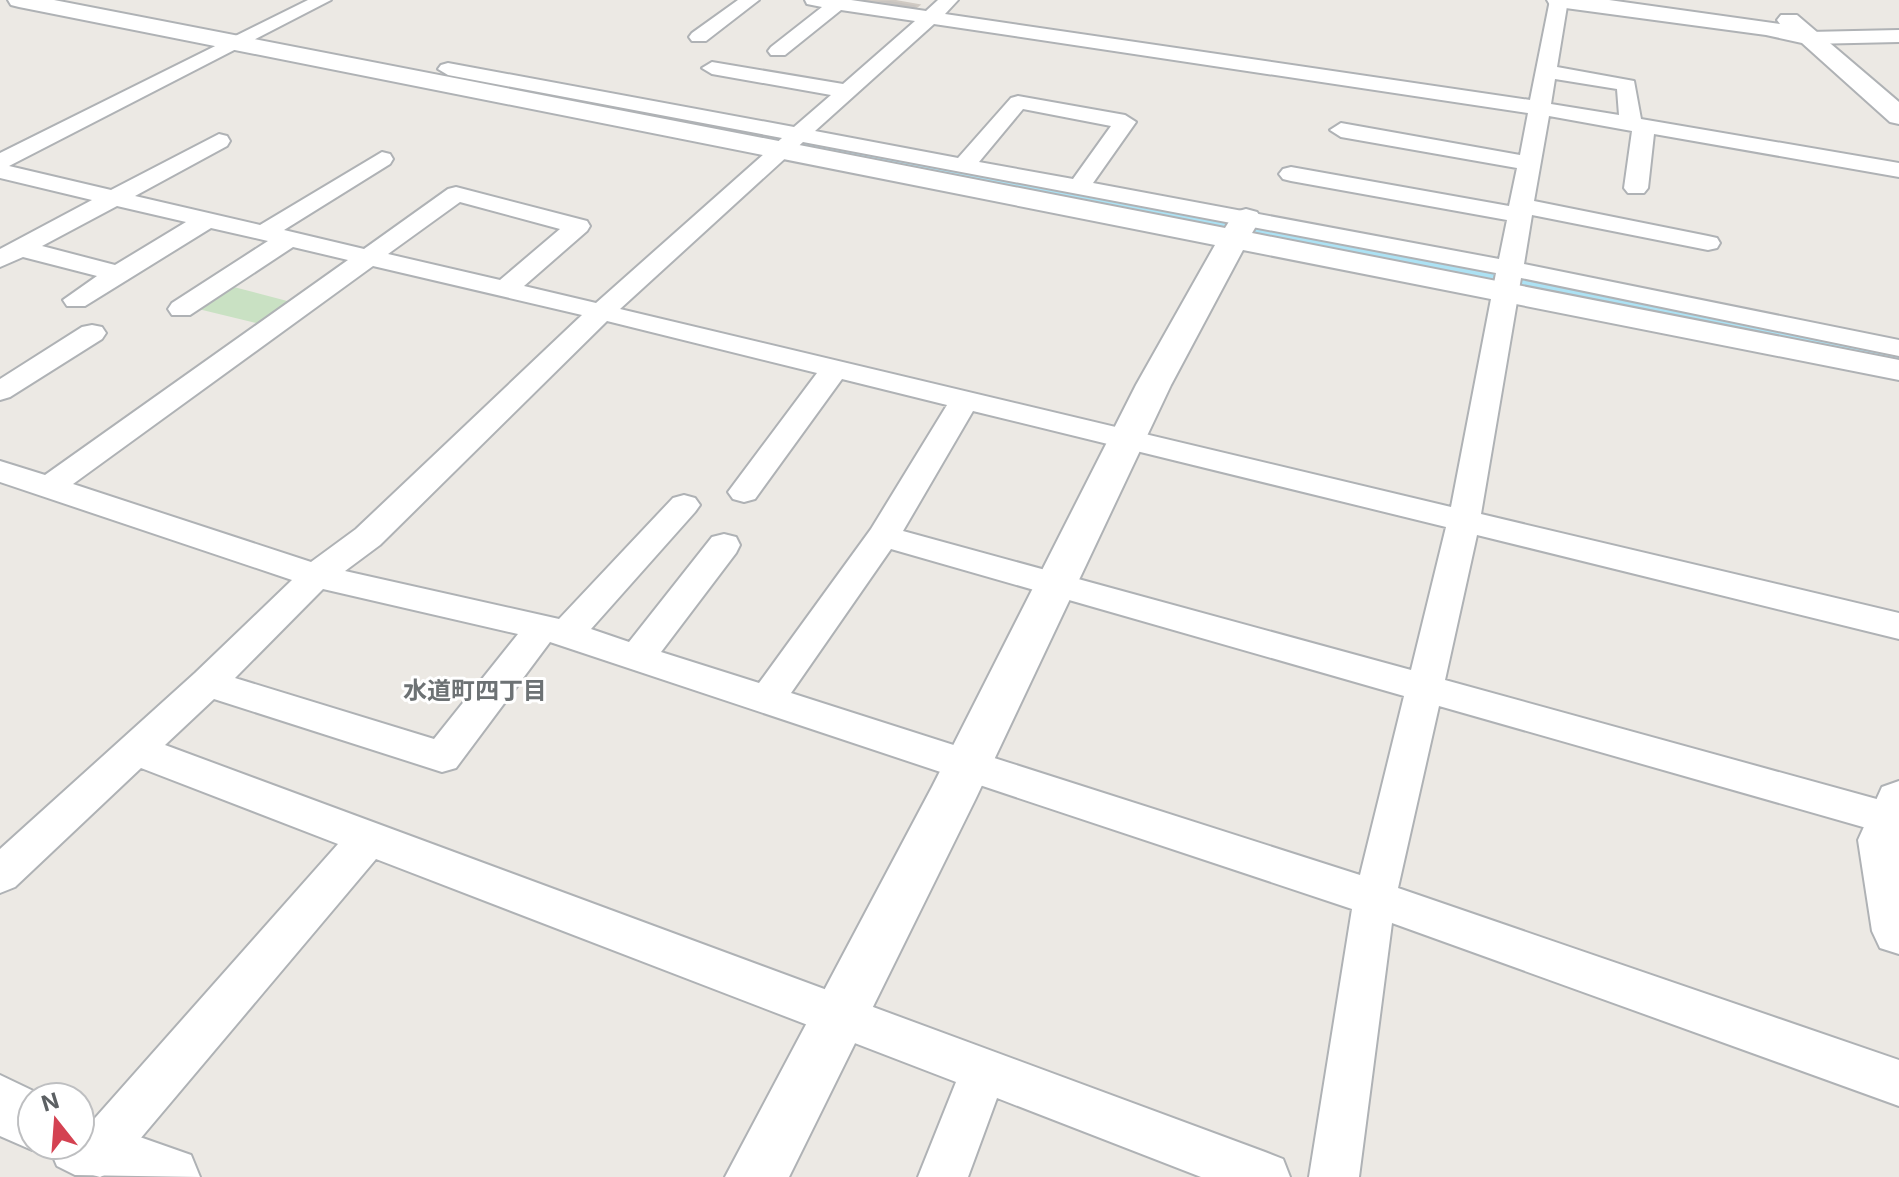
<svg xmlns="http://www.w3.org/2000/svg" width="1899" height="1177" font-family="Inter,'Noto Sans JP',sans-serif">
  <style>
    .green { fill: #c9e1c3 }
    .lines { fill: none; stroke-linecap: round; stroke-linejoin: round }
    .canal { fill: #ace2f4; fill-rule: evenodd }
    .building { fill: #c8c4c0; stroke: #d0cac3; stroke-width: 2 }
    .minor-casing { stroke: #afb2b5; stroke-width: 4 }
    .tertiary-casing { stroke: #afb2b5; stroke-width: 4 }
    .minor { fill: #fff; fill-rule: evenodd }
    .tertiary { fill: #fff; fill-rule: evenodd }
    .labels { text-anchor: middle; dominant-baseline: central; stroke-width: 6; stroke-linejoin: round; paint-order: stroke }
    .neighbourhood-label { font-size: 24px; font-weight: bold; fill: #6d7274; stroke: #fff }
  </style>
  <rect width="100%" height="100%" fill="#ece9e4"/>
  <path class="green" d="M226 285 291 302 260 324 190 307Z"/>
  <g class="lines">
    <path class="canal" d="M727 125 1899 351V365L720 135 717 131Z"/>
  </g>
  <path class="building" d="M865 0H890L919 5 914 9Z"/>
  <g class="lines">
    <g class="minor-casing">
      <path id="minor" d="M308 0H331L9 166 111 190 219 134 227 136 230 141 227 146 135 196 260 225 382 152 390 154 393 159 390 164 284 230 364 249 448 189 456 187 587 221 590 226 587 231 524 286 596 303 782 138 448 75 438 69 441 65 448 63 794 127 831 95 712 74 702 68 712 62 843 84 915 21 841 10 785 55H771L768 51 771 47 822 7 807 4 805 0H851L926 11 938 0H958L945 14 1530 100 1550 0H1568L1557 67 1634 81 1641 119 1899 163V177L1654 134 1648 188 1644 193H1628L1624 188 1632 131 1549 116 1534 201 1708 236 1717 238 1720 243 1717 248 1708 250 1532 215 1524 264 1899 340V356L1521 278 1481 514 1899 613V639L1477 535 1445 680 1891 803 1899 805V833L1891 835 1439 706 1398 888 1899 1060V1106L1392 923 1359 1177H1309L1352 909 550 642 456 768 442 772 214 699 165 745 1265 1152 1283 1159 1290 1177H1201L997 1098 968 1177H918L956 1082 376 859 113 1171 100 1177 79 1171 72 1154 75 1145H80V1135L338 844 141 768 15 887 0 893V849L195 673 292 580 0 482V461L45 475 348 260 293 247 190 315H172L168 309 172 303 268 241 211 228 85 306H67L63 300 97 276 23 257 0 267V249L92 200 0 178V153ZM934 24 1528 113 1520 155 1341 123 1330 130 1341 137 1517 168 1509 206 1291 167 1283 169 1279 174 1283 179 1291 181 1507 220 1499 259 1093 183 1136 122 1125 115 1018 96 1011 98 958 158 815 131ZM1555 79 1617 89 1619 115 1551 104ZM1023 109 1111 126 1073 179 979 162ZM803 142 1496 273 1451 507 620 309ZM460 202 560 229 500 280 388 254ZM117 206 186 222 115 265 42 246ZM373 266 582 315 356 529 311 562 73 484ZM607 321 817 373 728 492 733 499 744 502 755 499 842 379 947 405 871 529 759 683 661 652 736 553 740 545 736 537 724 534 712 537 629 642 591 629 695 512 700 505 695 498 684 495 673 498 559 619 345 571 380 545ZM973 411 1446 527 1411 670 903 531ZM891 549 1404 696 1360 875 791 693ZM323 589 518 634 434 739 235 678Z
        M738 0H759L706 41H692L689 37 692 33Z
        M1899 30V42L1809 44 1799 38 1809 32Z
        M92 325 102 327 106 333 102 339 10 397 0 400V379L82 327Z"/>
    </g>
    <g class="tertiary-casing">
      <path id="tertiary" d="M8 0H54L1225 228 1235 212 1246 209 1257 212 1261 218 1252 233 1899 360V380L1243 250 1171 385 976 798 789 1177H725L932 787 1136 385 1215 245 19 7 11 5Z
        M1547 0H1609L1780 24 1777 20 1781 15H1797L1899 102V124L1890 122 1802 43 1766 35 1558 7 1550 5Z
        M1899 781V954L1880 948 1872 931 1858 840 1882 787Z
        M0 1075 46 1097H32V1145H45L32 1150 0 1136Z
        M80 1116 191 1155 200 1177 75 1175 57 1166 48 1145H80Z"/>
    </g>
    <use href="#minor" class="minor"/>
    <use href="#tertiary" class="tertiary"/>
  </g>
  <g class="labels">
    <g class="neighbourhood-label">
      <text x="475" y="690">水道町四丁目</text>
    </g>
  </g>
  <g transform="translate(56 1121) rotate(343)"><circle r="38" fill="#ffffff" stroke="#bebfc1" stroke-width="2"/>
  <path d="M0-6L14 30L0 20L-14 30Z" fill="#d44252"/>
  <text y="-12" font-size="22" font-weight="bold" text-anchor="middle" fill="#5c6063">N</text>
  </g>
</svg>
